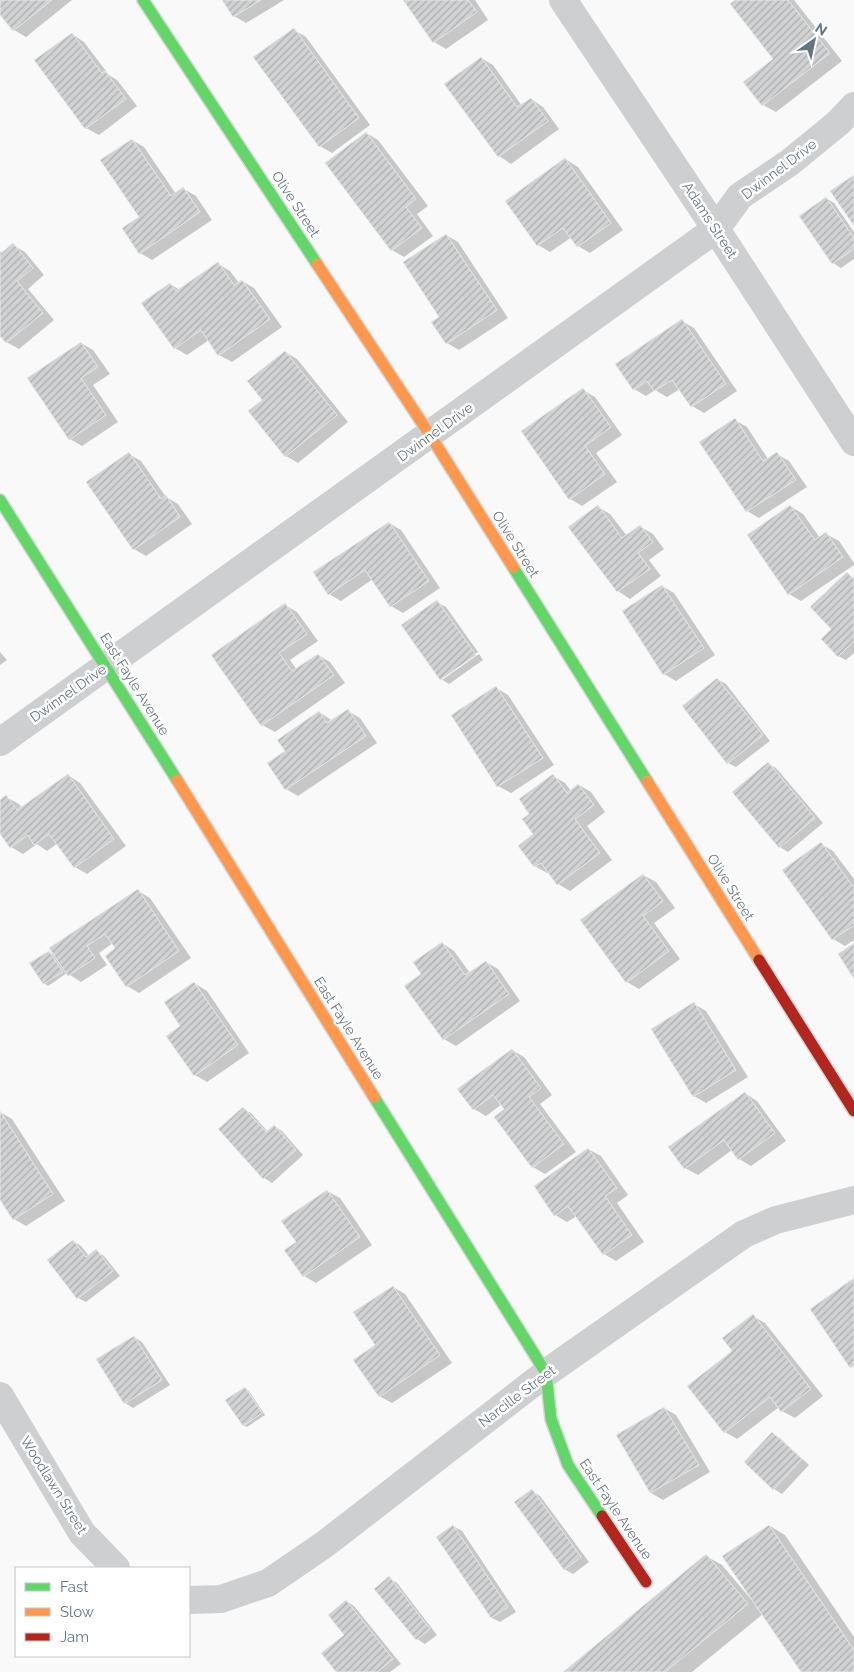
<svg xmlns="http://www.w3.org/2000/svg" width="854" height="1672" font-family="Raleway,sans-serif">
  <style>
    .shadow { fill: #0003 }
    .building { fill: url(#building-hatch); stroke: #e8e8e8 }
    .lines { fill: none; stroke-linecap: round; stroke-linejoin: round }
    .fast-casing { stroke: #d5d6d7; stroke-width: 14 }
    .slow-casing { stroke: #d5d6d7; stroke-width: 14 }
    .jam-casing { stroke: #d5d6d7; stroke-width: 14 }
    .street { stroke: #cecfd0; stroke-width: 28 }
    .fast { stroke: #63d668; stroke-width: 11 }
    .slow { stroke: #ff974d; stroke-width: 11 }
    .jam { stroke: #b3261e; stroke-width: 11 }
    .labels { text-anchor: middle; dominant-baseline: central; stroke-width: 5; stroke-linejoin: round; paint-order: stroke }
    .street-label { font-size: 14px; fill: #657683; stroke: #fff }
  </style>
  <defs>
    <pattern id="building-hatch" width="6" height="6" patternUnits="userSpaceOnUse" patternTransform="scale(1.25)"><rect width="6" height="6" fill="#d0d2d3"/><path d="M-1 1l2-2M0 6l6-6M5 7l2-2" fill="none" stroke="#acafb1"/></pattern>
  </defs>
  <rect width="100%" height="100%" fill="#f9f9f9"/>
  <path class="shadow" d="M0 0H72L26 37 14 30 0 13Z
    M223 0H284L246 23 234 16Z
    M405 0H475L488 20 446 49 434 42Z
    M737 0H794L842 61 776 112 763 105 745 82 775 59Z
    M294 30 306 37 370 125 332 153 320 146Z
    M72 34 84 42 109 75 117 80 137 106 99 135 86 128Z
    M481 58 493 65 522 106 531 99 543 107 559 129 511 164 499 156Z
    M366 133 378 140 428 206 417 214 433 236 404 257 392 250Z
    M132 140 144 147 176 194 184 189 196 196 212 220 152 260 140 253 141 217Z
    M565 159 578 167 623 230 590 253 578 246 572 237 550 252 538 245Z
    M826 198 834 203 854 232V259L841 268 833 263 801 216Z
    M446 235 458 242 508 318 459 350 447 343 441 317Z
    M13 245 25 252 44 275 28 289 54 320 19 349 6 342 0 334V251L2 254Z
    M218 264 230 271 239 283 242 281 254 288 282 327 232 362 219 355 209 340 187 355 175 348 170 284 180 290Z
    M682 321 694 328 737 391 704 413 692 406 680 389 667 397 655 390 646 396 634 389Z
    M81 343 93 350 110 374 93 385 118 422 82 446 70 439Z
    M285 352 297 359 348 422 298 463 286 456 264 400Z
    M583 390 595 397 622 435 596 453 617 482 582 506 570 499Z
    M735 420 747 427 768 459 777 454 789 461 807 487 759 518 747 511Z
    M129 454 141 461 166 497 178 504 192 524 146 556 134 549Z
    M790 506 803 514 820 538 826 534 839 541 854 563V565L801 601 789 594Z
    M598 507 610 514 627 536 641 527 653 534 664 549 649 560 661 576 630 599 618 591 570 527Z
    M389 523 401 530 440 588 403 613 391 606 373 579 341 601 329 594Z
    M847 574 854 578V653L846 660 838 656 833 629Z
    M662 586 674 593 715 655 676 681 664 674Z
    M437 602 446 607 478 652 442 677V680L479 654 483 660 449 684 441 679Z
    M285 605 297 612 318 641 290 660 297 670 318 655 330 662 345 683 275 732 262 725Z
    M0 652 7 660 0 665Z
    M717 679 726 684 770 741 736 767 728 763Z
    M496 688 508 695 554 765 511 793 498 786Z
    M348 711 360 718 377 743 298 796 286 789V751L319 712 333 721Z
    M768 764 776 768 823 823 788 852 780 847 734 793Z
    M68 775 80 783 126 846 87 874 75 867 58 843 47 851 37 844 23 854 11 847 0 832V801L6 797 19 804 22 808Z
    M553 776 565 783 571 791 579 785 591 792 605 812 587 826 612 860 570 891 558 884 549 872 547 873 535 866V834L531 814Z
    M821 844 833 851 854 879V940L845 946 833 939Z
    M643 875 656 882 675 908 654 923 680 959 639 989 627 982Z
    M138 891 150 898 191 958 139 993 127 986 117 949 113 943 99 953 107 965 81 982 67 973 48 986 44 983 31 963 49 952 56 956Z
    M442 943 454 951 470 973 486 962 498 969 520 1001 456 1046 444 1039 423 975Z
    M194 983 207 991 249 1053 207 1082 195 1075Z
    M694 1004 706 1011 748 1077 706 1103 694 1096Z
    M512 1050 524 1057 552 1095 540 1104 576 1152 545 1174 533 1167 502 1104 486 1116 474 1109Z
    M745 1093 757 1101 786 1141 751 1166 739 1159 732 1150 698 1175 685 1168 670 1147Z
    M243 1109 251 1113 268 1132 274 1126 282 1131 303 1155 272 1183 264 1178Z
    M0 1112 12 1119 65 1201 26 1226 14 1219 0 1197Z
    M588 1149 601 1156 628 1195 617 1203 644 1242 616 1261 604 1254 577 1216 567 1222 555 1215Z
    M327 1191 340 1198 372 1245 316 1283 304 1276 297 1243Z
    M73 1241 81 1246 89 1256 96 1251 104 1256 120 1276 86 1302 78 1298Z
    M393 1287 405 1294 452 1363 392 1403 379 1396 377 1346Z
    M753 1316 765 1323 823 1396 795 1418 782 1411 779 1407 737 1439 725 1432 734 1351Z
    M134 1337 142 1342 170 1385 133 1408 125 1403Z
    M245 1388 249 1391 265 1415 247 1427 243 1425Z
    M664 1408 676 1415 710 1472 663 1500 651 1493 617 1436Z
    M772 1434 780 1438 809 1465 782 1494 774 1489 746 1462Z
    M532 1491 540 1496 589 1562 573 1574 564 1569Z
    M453 1526 462 1531 516 1612 500 1622 492 1618 438 1537Z
    M770 1526 785 1535 854 1637V1672H802L763 1614 692 1672H565L706 1556 722 1565 750 1598Z
    M389 1578 397 1583 437 1635 425 1644 417 1639 376 1589Z
    M346 1601 354 1606 401 1664 390 1672H338L346 1635Z"/>
  <path class="building" d="M0 0H52L13 31 0 15Z
    M222 0H261L233 17Z
    M403 0H468L477 12 433 43Z
    M735 0H788L830 53 762 106 743 82 773 59 730 4Z
    M294 28 359 118 319 147 253 57Z
    M72 33 102 73 105 71 126 99 85 129 34 60Z
    M481 57 517 107 531 98 548 121 498 157 444 84Z
    M366 132 416 199 406 207 422 228 391 251 325 163Z
    M132 139 171 196 183 187 200 212 139 254 122 228 139 217 100 160Z
    M565 158 611 223 577 247 563 228 537 246 505 201Z
    M854 175V226L830 191Z
    M826 197 854 238V249L832 264 799 216Z
    M446 234 497 310 446 344 431 322 439 317 403 262Z
    M13 243 33 268 17 281 43 313 6 343 0 336V254Z
    M218 262 234 285 242 280 270 319 218 356 201 330 174 349 141 303 170 283 176 291Z
    M682 319 726 384 691 407 672 380 654 391 647 381 633 390 615 364Z
    M81 342 98 367 81 378 106 415 69 440 27 378Z
    M285 351 337 415 285 457 248 411 262 400 247 381Z
    M583 388 611 427 585 446 605 474 569 500 521 431Z
    M735 418 763 461 777 452 796 480 746 512 699 442Z
    M129 452 161 499 166 495 180 517 133 550 86 482Z
    M598 505 622 538 640 525 653 542 638 553 650 569 617 592 568 527Z
    M790 505 815 540 826 532 843 557 788 595 747 535Z
    M389 522 429 581 390 607 365 570 328 595 313 572Z
    M847 572 854 580V641L838 657 821 639 831 629 810 607Z
    M662 585 704 648 663 675 622 611Z
    M437 600 476 655 440 680 401 625Z
    M285 603 307 634 279 653 292 671 318 654 334 675 261 726 211 655Z
    M717 678 763 735 727 764 682 706Z
    M496 686 543 758 497 787 451 715Z
    M348 709 366 736 285 790 267 763 285 751 277 740 319 711 327 723Z
    M768 762 815 818 779 848 732 792Z
    M68 774 114 839 74 868 49 834 34 845 28 835 10 848 0 834V800L6 795 17 810Z
    M553 774 567 793 578 784 594 805 575 819 600 853 557 885 541 863 534 867 518 846 533 834 522 819 529 814 519 799Z
    M821 842 854 888V925L832 940 782 870Z
    M643 874 663 901 643 916 669 951 626 983 580 920Z
    M138 889 179 951 126 987 105 956 115 948 105 934 87 946 95 958 68 976 49 948Z
    M442 942 465 975 486 961 509 994 443 1040 404 986 421 974 413 962Z
    M854 943V979L838 954Z
    M49 951 63 972 43 984 29 963Z
    M194 982 238 1045 194 1076 166 1036 180 1026 164 1002Z
    M694 1002 736 1070 693 1097 651 1029Z
    M512 1049 541 1088 529 1097 564 1144 532 1168 494 1117 504 1109 493 1095 473 1110 457 1089Z
    M745 1092 775 1133 738 1160 724 1140 684 1169 668 1147Z
    M243 1107 266 1132 274 1125 296 1150 263 1179 218 1129Z
    M0 1111 53 1194 13 1220 0 1200Z
    M588 1148 617 1188 605 1196 632 1235 603 1255 568 1206 554 1216 534 1186Z
    M327 1190 360 1237 303 1277 284 1250 296 1242 281 1221Z
    M73 1240 86 1257 96 1249 113 1271 77 1299 47 1260Z
    M854 1278V1366L850 1368 810 1309Z
    M393 1286 440 1355 379 1397 353 1360 375 1345 353 1312Z
    M753 1314 811 1389 781 1412 770 1397 724 1433 687 1386 732 1351 722 1338Z
    M134 1336 162 1380 124 1404 96 1359Z
    M245 1387 262 1413 243 1426 225 1400Z
    M664 1407 699 1465 650 1493 616 1435Z
    M772 1432 802 1459 773 1490 744 1462Z
    M532 1489 581 1557 564 1570 514 1502Z
    M453 1525 508 1607 491 1618 436 1537Z
    M769 1525 854 1650V1672H801L722 1556Z
    M706 1554 748 1604 665 1672H563Z
    M389 1576 430 1629 416 1640 374 1589Z
    M346 1600 393 1659 377 1672H336L321 1653 344 1635 328 1615Z"/>
  <g class="lines">
    <g class="fast-casing">
      <path id="fast" d="M143 0 317 264
        M0 500 177 780
        M513 567 647 781
        M374 1097 546 1373 551 1419 568 1465 602 1516"/>
    </g>
    <g class="slow-casing">
      <path id="slow" d="M317 264 430 435 513 567
        M177 780 374 1097
        M647 781 759 960"/>
    </g>
    <g class="jam-casing">
      <path id="jam" d="M759 960 854 1111
        M602 1516 646 1582"/>
    </g>
    <path class="street" d="M563 0 716 229 854 442
      M0 742 716 229 740 196 789 163 838 123 854 106
      M0 1396 82 1533 116 1568
      M189 1600 221 1599 268 1583 325 1544 546 1373 744 1234 776 1220 854 1200"/>
    <use href="#fast" class="fast"/>
    <use href="#slow" class="slow"/>
    <use href="#jam" class="jam"/>
  </g>
  <g class="labels">
    <g class="street-label">
      <text transform="translate(779 169) rotate(-37)">Dwinnel Drive</text>
      <text transform="translate(296 204) rotate(57)">Olive Street</text>
      <text transform="translate(710 220) rotate(57)">Adams Street</text>
      <text transform="translate(435 432) rotate(-36)">Dwinnel Drive</text>
      <text transform="translate(516 544) rotate(58)">Olive Street</text>
      <text transform="translate(135 684) rotate(58)">East Fayle Avenue</text>
      <text transform="translate(68 693) rotate(-35)">Dwinnel Drive</text>
      <text transform="translate(731 887) rotate(58)">Olive Street</text>
      <text transform="translate(349 1028) rotate(58)">East Fayle Avenue</text>
      <text transform="translate(517 1396) rotate(-37)">Narcille Street</text>
      <text transform="translate(54 1485) rotate(58)">Woodlawn Street</text>
      <text transform="translate(616 1509) rotate(56)">East Fayle Avenue</text>
    </g>
  </g>
  <rect x="15" y="1567" width="175" height="90" fill="#ffffff" stroke="#c1c8cd"/>
  <rect x="25" y="1583" width="25" height="8" fill="#63d668" stroke="#c1c8cd"/>
  <text x="60" y="1592" font-size="15" fill="#657683">Fast</text>
  <rect x="25" y="1608" width="25" height="8" fill="#ff974d" stroke="#c1c8cd"/>
  <text x="60" y="1617" font-size="15" fill="#657683">Slow</text>
  <rect x="25" y="1633" width="25" height="8" fill="#b3261e" stroke="#c1c8cd"/>
  <text x="60" y="1642" font-size="15" fill="#657683">Jam</text>
  <g transform="translate(814 40) rotate(33)" stroke="#ffffff" stroke-width="4" paint-order="stroke">
  <path d="M0-4L9 19L0 12L-9 19Z" fill="#657683"/>
  <text y="-8" font-size="14" font-weight="bold" text-anchor="middle" fill="#657683">N</text>
  </g>
</svg>
